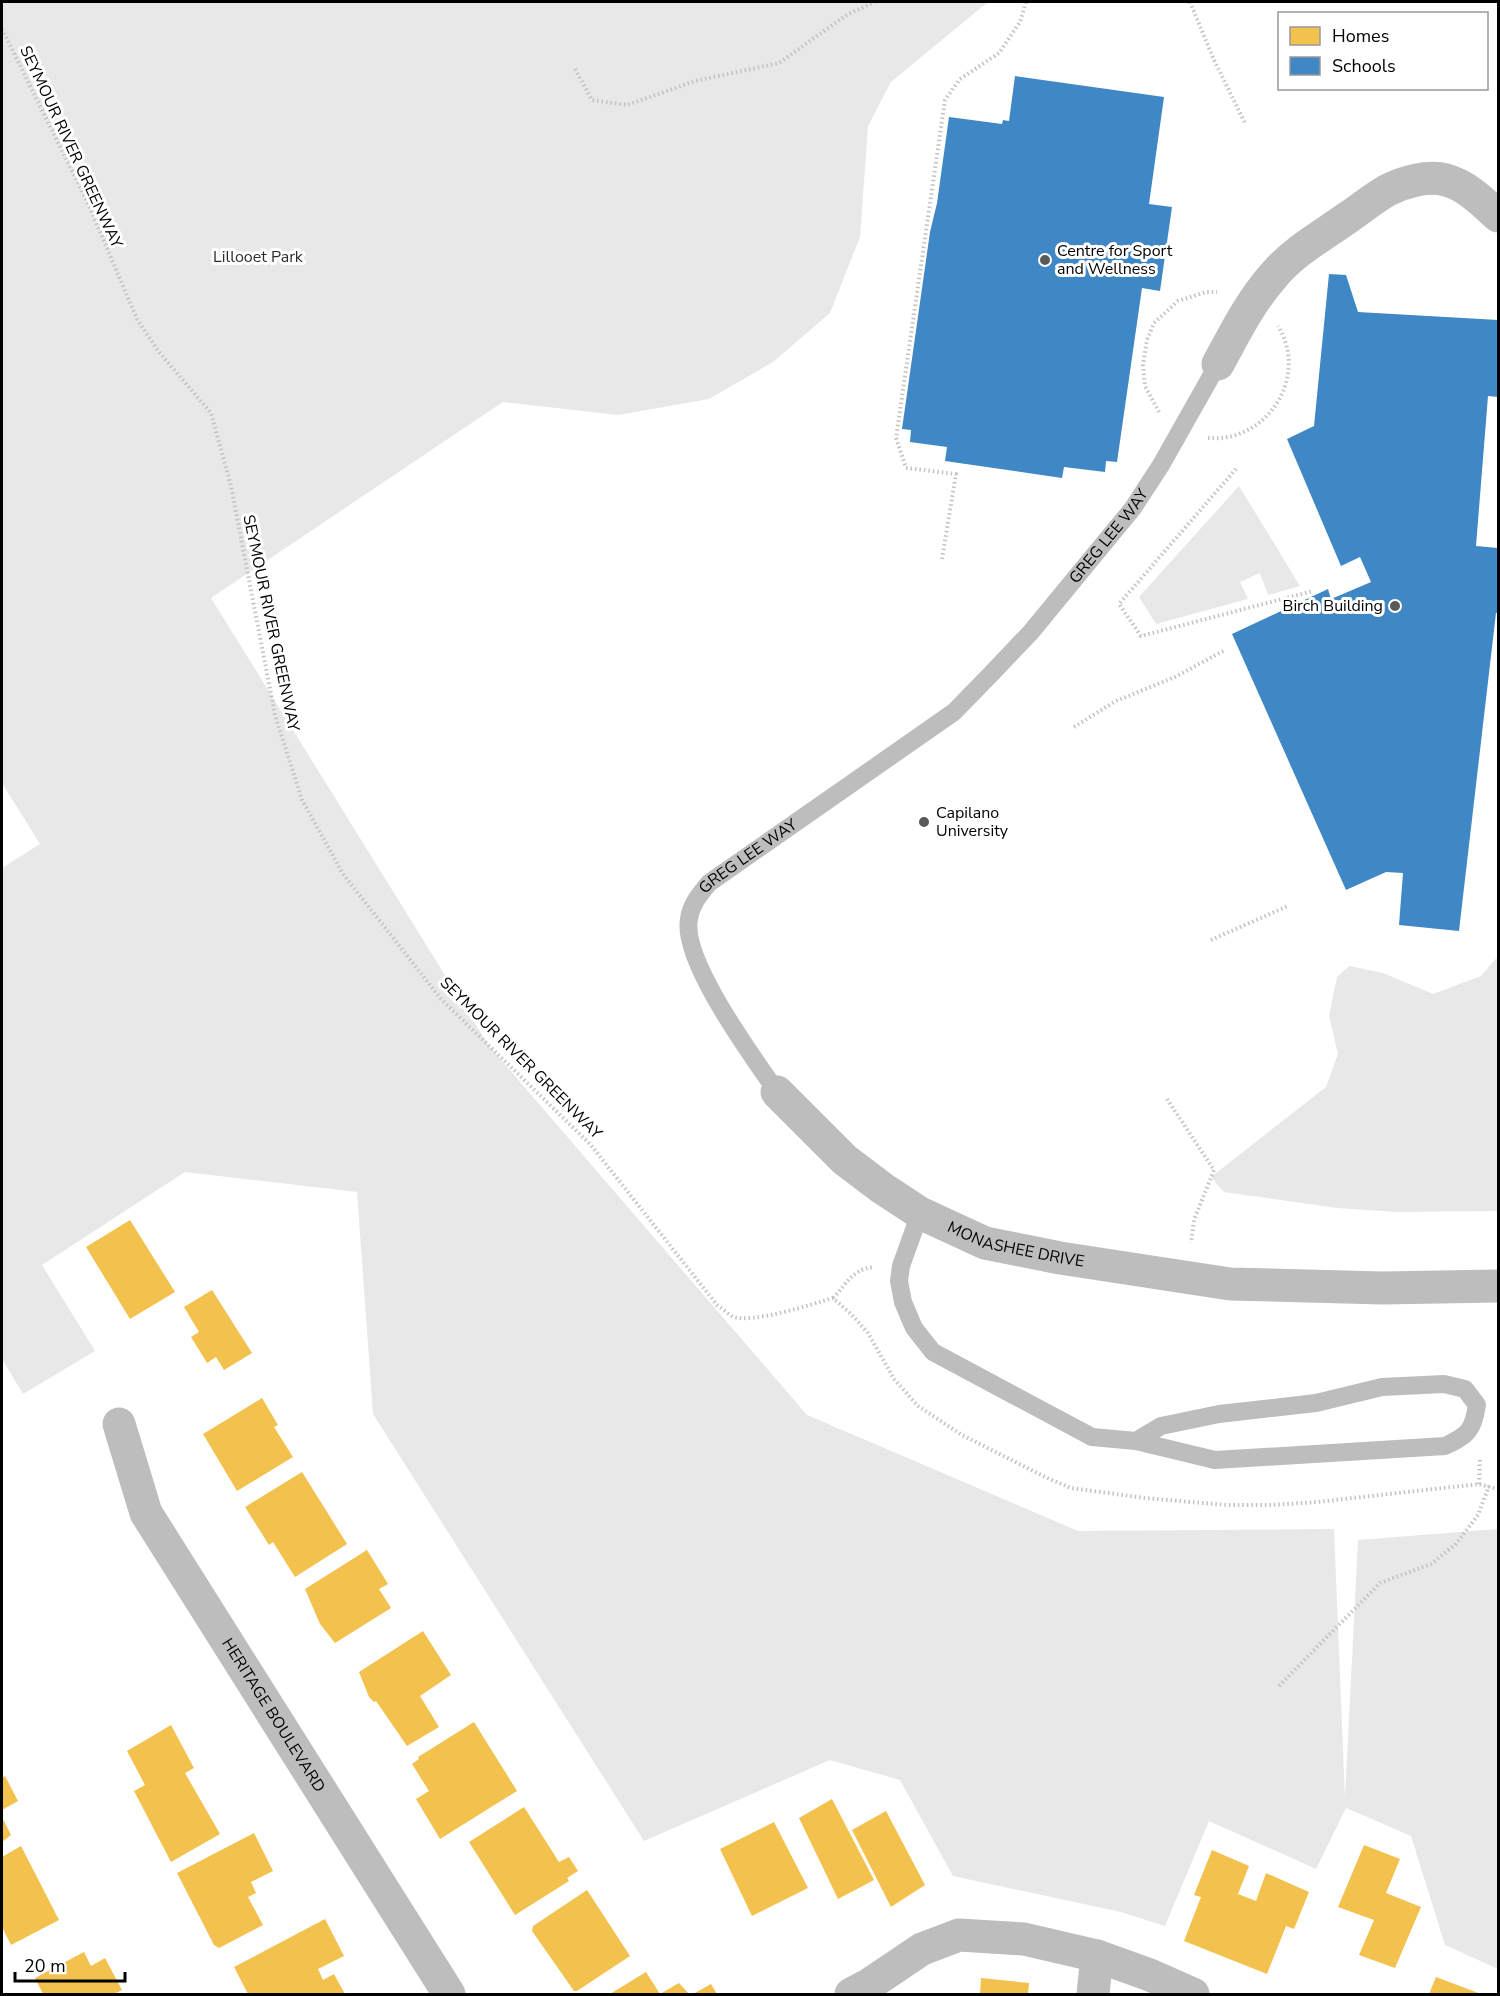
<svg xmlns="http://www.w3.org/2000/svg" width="1500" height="1996" font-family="'Nunito Sans',sans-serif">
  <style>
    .green { fill: #e8e8e8 }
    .homes { fill: #f2c14e }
    .schools { fill: #3f88c5 }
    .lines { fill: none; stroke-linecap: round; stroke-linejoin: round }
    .path { stroke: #c2c2c2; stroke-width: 4; stroke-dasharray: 1.5 3; stroke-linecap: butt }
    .service { stroke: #bdbdbd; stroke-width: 18 }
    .minor { stroke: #bdbdbd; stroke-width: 33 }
    .poi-dot { fill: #595959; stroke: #fff; stroke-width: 2 }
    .labels { text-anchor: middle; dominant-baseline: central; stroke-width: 6; stroke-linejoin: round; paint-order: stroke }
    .street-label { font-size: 16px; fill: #000; stroke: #fff }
    .poi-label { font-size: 16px; fill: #000; stroke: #fff; text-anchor: start }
    .park-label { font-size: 16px; fill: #2c2c2c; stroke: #fff }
  </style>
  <rect width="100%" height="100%" fill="#fff"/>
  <path class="green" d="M2 2H988L891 82 868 126 860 237 830 313 773 362 709 399 618 415 503 402 211 598 489 1046 807 1415 1078 1531 1334 1529 1345 1798 1358 1540 1498 1529V1969L1445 1945 1411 1836 1346 1808 1316 1869 1209 1821 1165 1926 1121 1912 953 1876 900 1780 830 1760 644 1841 373 1414 357 1192 185 1172 42 1265 95 1351 23 1394 2 1359V868L40 844 2 783Z
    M1239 486 1300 586 1268 595 1260 573 1240 582 1248 599 1156 624 1139 597Z
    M1498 956V1211L1398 1212 1337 1208 1224 1192 1211 1177 1326 1087 1338 1054 1329 1016 1337 977 1349 966 1383 973 1433 994 1481 976Z"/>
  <path class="homes" d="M130 1220 175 1292 130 1319 86 1247Z
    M212 1290 252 1353 224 1370 216 1357 207 1363 191 1337 199 1332 184 1307Z
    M262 1398 278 1425 274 1427 293 1457 237 1491 203 1434Z
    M302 1472 347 1544 295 1577 273 1542 269 1545 245 1507Z
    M367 1550 388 1584 379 1589 391 1608 335 1643 320 1624 305 1589Z
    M423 1631 451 1675 420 1696 439 1727 407 1746 376 1701 374 1702 369 1697 359 1672Z
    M474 1722 517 1791 440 1839 416 1799 429 1791 412 1764 419 1759 418 1757Z
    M171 1725 194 1768 185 1773 220 1834 171 1862 134 1791 145 1785 127 1751Z
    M5 1776 18 1801 2 1810V1778Z
    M832 1799 874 1880 838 1899 799 1818Z
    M524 1807 559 1862 569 1857 578 1871 567 1878 569 1881 515 1915 469 1842Z
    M886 1811 925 1885 891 1907 852 1830Z
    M2 1817 11 1835 2 1842Z
    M774 1822 808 1888 752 1916 720 1849Z
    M254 1833 273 1871 251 1882 256 1893 248 1897 263 1925 219 1948 214 1945 177 1873Z
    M1364 1845 1400 1859 1386 1893 1421 1907 1395 1968 1359 1955 1374 1920 1338 1907Z
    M21 1846 59 1920 11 1945 2 1927V1857Z
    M1212 1850 1249 1866 1238 1894 1256 1901 1266 1873 1309 1892 1294 1929 1286 1926 1267 1974 1184 1941 1201 1897 1194 1895Z
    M587 1890 630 1956 577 1991H574L532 1931 533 1926Z
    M325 1919 344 1956 318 1969 323 1980 334 1974 345 1994H248L234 1967Z
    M84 1952 91 1966 105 1958 122 1990 114 1994H43L35 1978Z
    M646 1972 660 1994 679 1983 689 1994H610Z
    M1436 1977 1481 1994H1429Z
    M981 1978 1029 1983 1028 1994H980Z
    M711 1984 717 1994H693Z"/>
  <path class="schools" d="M1015 76 1164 97 1149 204 1172 207 1160 291 1142 288 1117 462 1106 461 1105 472 1064 467 1062 478 945 461 947 447 910 442 911 430 902 429 930 232 937 203 949 117 1002 124 1003 120 1009 121Z
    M1329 274 1346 275 1358 312 1498 320V397L1488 396 1476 546 1498 548V613H1496L1459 931 1399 925 1403 873 1386 872 1346 890 1232 634 1328 589 1331 599 1371 582 1360 557 1341 566 1287 439 1314 426Z"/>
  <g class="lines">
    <path class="path" d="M1190 2 1214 60 1245 123
      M2 29 87 201 137 319 159 352 211 413 231 486 275 715 302 800 343 874 441 999 590 1144 717 1305C722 1308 727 1313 732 1316 750 1325 812 1304 833 1298L851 1314 868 1333 894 1379 918 1406 962 1435 1045 1477 1071 1488 1145 1498 1226 1505H1271L1317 1502 1479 1484 1498 1489
      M575 69 592 100 627 105 695 81 779 63 848 14 875 2
      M1159 412 1145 386 1143 365 1147 340 1154 323 1178 301 1206 292H1217
      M1208 438C1266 443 1310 378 1278 326
      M1236 469 1119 604 1141 636 1313 591
      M942 559 956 474 906 468 896 438 945 100 960 79 999 53 1020 22 1026 2
      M1074 727 1116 701 1175 677 1225 650
      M1211 940 1288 906
      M1167 1099 1214 1170 1194 1220 1191 1243
      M833 1298C847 1284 851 1270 873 1267
      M1479 1484 1480 1458
      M1279 1686 1380 1583 1431 1564 1456 1544 1478 1515 1489 1486"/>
    <g class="service">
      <path id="s1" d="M777 1092C753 1057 681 960 689 919 691 904 700 894 709 883L954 712 991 674 1031 632 1133 508 1161 465 1218 364"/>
      <path d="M920 1213 901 1266 899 1281 903 1302 914 1328 933 1352 1092 1437 1136 1441 1215 1460 1445 1446C1468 1435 1473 1431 1477 1405L1465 1389 1444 1384 1382 1387 1316 1403 1219 1414 1161 1426 1136 1441"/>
    </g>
    <g class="minor">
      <path d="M1218 364C1235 333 1250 302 1274 275 1294 251 1325 234 1350 216 1362 208 1375 197 1388 190 1404 182 1428 175 1446 180 1466 185 1484 203 1498 216"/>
      <path id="s2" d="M777 1092 845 1160 882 1188 920 1213 985 1243 1060 1258 1230 1284 1382 1288 1498 1286"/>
      <path id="s3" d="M119 1424 146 1513 449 1994"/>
      <path d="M851 1994 870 1984 922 1949 959 1935 1024 1939 1097 1956 1150 1975 1193 1994"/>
      <path d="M1093 1994 1097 1956"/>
    </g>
  </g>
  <g class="poi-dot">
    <circle cx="1045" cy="260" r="6"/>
    <circle cx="1395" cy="606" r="6"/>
    <circle cx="924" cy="822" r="6"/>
  </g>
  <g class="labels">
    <g class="street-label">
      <text transform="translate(71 147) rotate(65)">SEYMOUR RIVER GREENWAY</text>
      <text stroke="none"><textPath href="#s1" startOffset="772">GREG LEE WAY</textPath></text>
      <text transform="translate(271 623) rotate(78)">SEYMOUR RIVER GREENWAY</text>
      <text stroke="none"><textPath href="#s1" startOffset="286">GREG LEE WAY</textPath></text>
      <text transform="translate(521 1058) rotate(45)">SEYMOUR RIVER GREENWAY</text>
      <text stroke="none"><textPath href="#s2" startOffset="290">MONASHEE DRIVE</textPath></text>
      <text stroke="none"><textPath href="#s3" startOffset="332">HERITAGE BOULEVARD</textPath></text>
    </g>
    <g class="poi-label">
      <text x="1057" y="251">Centre for Sport<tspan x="1057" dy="18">and Wellness</tspan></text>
      <text x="1383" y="606" text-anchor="end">Birch Building</text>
      <text x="936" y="813">Capilano<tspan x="936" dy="18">University</tspan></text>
    </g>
    <g class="park-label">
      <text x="258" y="257">Lillooet Park</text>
    </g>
  </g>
  <rect width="1500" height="1996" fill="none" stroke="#000000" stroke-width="6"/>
  <rect x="1278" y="12" width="210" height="78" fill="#ffffff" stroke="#999999" stroke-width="1.5"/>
  <rect x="1290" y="27" width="30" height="18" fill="#f2c14e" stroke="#999999" stroke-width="1.5"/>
  <text x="1332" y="42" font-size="18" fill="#000000">Homes</text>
  <rect x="1290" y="57" width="30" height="18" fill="#3f88c5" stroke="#999999" stroke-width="1.5"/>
  <text x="1332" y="72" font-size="18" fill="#000000">Schools</text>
  <path d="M15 1972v9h110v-9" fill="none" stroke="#000000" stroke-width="3"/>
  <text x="24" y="1972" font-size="18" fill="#000000" stroke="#ffffff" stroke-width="4.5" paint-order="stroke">20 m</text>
</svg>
